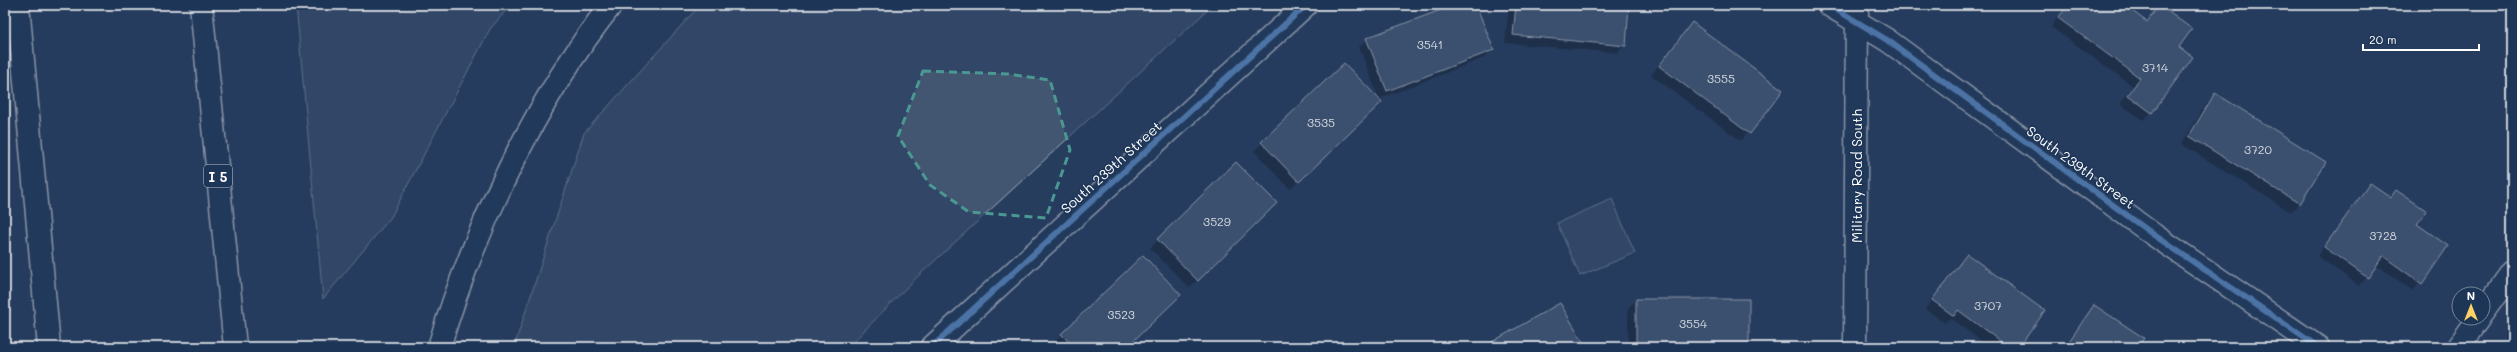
<svg xmlns="http://www.w3.org/2000/svg" width="2517" height="352" font-family="Mali,sans-serif">
  <style>
    .green { fill: #425672; stroke: #a0aab8 }
    .shadow { fill: #0007 }
    .building { fill: #556781; stroke: #fff }
    .lines { fill: none; stroke-linecap: round; stroke-linejoin: round }
    .street-casing { stroke: #fff; stroke-width: 25 }
    .secondary-casing { stroke: #fff; stroke-width: 25 }
    .highway-casing { stroke: #fff; stroke-width: 25 }
    .street { stroke: #1d3557; stroke-width: 22 }
    .secondary { stroke: #1d3557; stroke-width: 22 }
    .highway { stroke: #1d3557; stroke-width: 22 }
    .cycleway-casing { stroke: #1d3557; stroke-width: 8 }
    .cycleway { stroke: #7ab7fb; stroke-width: 6 }
    .marked { fill: none; stroke: #4b9892; stroke-width: 3; stroke-dasharray: 8 5; stroke-linejoin: round }
    .labels { text-anchor: middle; dominant-baseline: central; stroke-width: 3; stroke-linejoin: round; paint-order: stroke }
    .number-label { font-size: 12px; fill: #d4d9e0 }
    .shield { fill: #1d3557; stroke: #bbc2cd; stroke-width: 1 }
    .shield-label { font-size: 13px; font-weight: bold; fill: #fff }
    .street-label { font-size: 14px; fill: #fff; stroke: #1d3557 }
  </style>
  <rect width="100%" height="100%" fill="#263d5e"/>
  <filter id="ink" filterUnits="userSpaceOnUse"><feTurbulence type="fractalNoise" baseFrequency=".025" numOctaves="2"/><feDisplacementMap in="SourceGraphic" scale="8" xChannelSelector="R" yChannelSelector="G"/><feConvolveMatrix kernelMatrix="1 2 1 2 8 2 1 2 1" color-interpolation-filters="sRGB"/></filter>
  <g filter="url(#ink)">
    <path class="green" d="M296 5H511L490 29 391 217 323 299Z
      M700 5H1213L915 279 848 347H514L584 133Z
      M1612 199 1635 253 1580 276 1557 223Z"/>
    <path class="shadow" d="M1457 5H1475L1493 50 1484 58 1379 99 1359 47 1367 39Z
      M1509 5H1628L1625 45 1617 53 1505 43Z
      M2067 5H2122L2146 22 2159 7 2177 47 2152 112 2143 120 2120 104 2133 86 2051 27Z
      M1692 23 1782 90 1741 141 1651 75Z
      M1344 64 1380 102 1290 189 1254 151Z
      M2215 95 2325 162 2299 204 2291 212 2181 144 2207 103Z
      M1236 163 1276 203 1189 288 1150 248Z
      M2370 184 2389 198 2396 191 2416 224 2447 247 2413 291 2376 265 2359 286 2317 256Z
      M1967 255 2018 347H1989L1950 318 1945 323 1925 309Z
      M1143 256 1126 347H1058L1054 342Z
      M1636 300 1748 347H1628V308Z
      M2094 306 2137 347H2063Z"/>
    <path class="building" d="M1454 5H1476L1494 50 1387 91 1366 38Z
      M1516 5H1629L1626 46 1513 35Z
      M2068 5H2124L2147 22 2159 5 2192 29 2179 47 2193 57 2152 113 2128 95 2140 78 2058 18Z
      M1692 22 1783 90 1750 134 1659 66Z
      M1344 63 1382 102 1299 182 1261 142Z
      M2215 93 2326 162 2300 204 2189 136Z
      M1236 162 1277 203 1198 281 1157 239Z
      M2370 183 2391 197 2396 190 2427 211 2417 224 2448 246 2422 284 2383 256 2368 278 2324 247Z
      M1967 254 2045 311 2019 347H2008L1958 310 1954 316 1932 300Z
      M1143 255 1181 295 1127 347H1074L1061 334Z
      M1636 299H1749V347H1636Z
      M1560 303 1586 347H1483Z
      M2094 305 2144 338 2138 347H2065Z"/>
    <g class="lines">
      <g class="street-casing">
        <path id="street" d="M1829 5 1887 40 2154 235 2318 347
          M2483 312 2512 272
          M932 347 1306 5
          M2458 347 2479 318"/>
      </g>
      <g class="secondary-casing">
        <path id="secondary" d="M1855 347 1857 5"/>
      </g>
      <g class="highway-casing">
        <path id="highway" d="M18 5 49 347
          M201 5 235 347
          M439 347C474 230 535 101 611 5"/>
      </g>
      <use href="#street" class="street"/>
      <use href="#secondary" class="secondary"/>
      <use href="#highway" class="highway"/>
      <g class="cycleway-casing">
        <path id="cycleway" d="M1829 5 1887 40 2154 235 2318 347
          M932 347 1306 5"/>
      </g>
      <use href="#cycleway" class="cycleway"/>
    </g>
  </g>
  <path d="M0 0H2517V352H0ZM923 71 1008 74 1050 80 1070 150 1046 218 969 212 930 185 898 136Z" fill="#263d5e" fill-opacity=".55" fill-rule="evenodd"/>
  <path class="marked" d="M923 71 1008 74 1050 80 1070 150 1046 218 969 212 930 185 898 136Z"/>
  <g class="labels">
    <g class="number-label">
      <text x="1430" y="44">3541</text>
      <text x="2155" y="67">3714</text>
      <text x="1721" y="78">3555</text>
      <text x="1321" y="122">3535</text>
      <text x="2258" y="149">3720</text>
      <text x="1217" y="221">3529</text>
      <text x="2383" y="235">3728</text>
      <text x="1988" y="305">3707</text>
      <text x="1121" y="314">3523</text>
      <text x="1693" y="323">3554</text>
    </g>
    <rect class="shield" x="204" y="165" width="28" height="22" rx="3"/>
    <g class="shield-label">
      <text x="218" y="176">I 5</text>
    </g>
    <g class="street-label">
      <text transform="translate(1111 167) rotate(-42)">South 239th Street</text>
      <text transform="translate(2081 167) rotate(36)">South 239th Street</text>
      <text transform="translate(1856 176) rotate(-90)">Military Road South</text>
    </g>
  </g>
  <rect width="2517" height="352" fill="none" stroke="#1d3557" stroke-width="20"/>
  <rect x="10" y="10" width="2497" height="332" fill="none" stroke="#fff" stroke-width="1.5" filter="url(#ink)"/>
  <g transform="translate(2471 306)"><circle r="19" fill="#1d3557" stroke="#77869a"/>
  <path d="M0-3L7 15L0 10L-7 15Z" fill="#ffd166"/>
  <text y="-6" font-size="11" font-weight="bold" text-anchor="middle" fill="#ffffff">N</text>
  </g>
  <path d="M2363 44v6h116v-6" fill="none" stroke="#ffffff" stroke-width="2"/>
  <text x="2369" y="44" font-size="12" fill="#ffffff" stroke="#1d3557" stroke-width="3" paint-order="stroke">20 m</text>
</svg>
